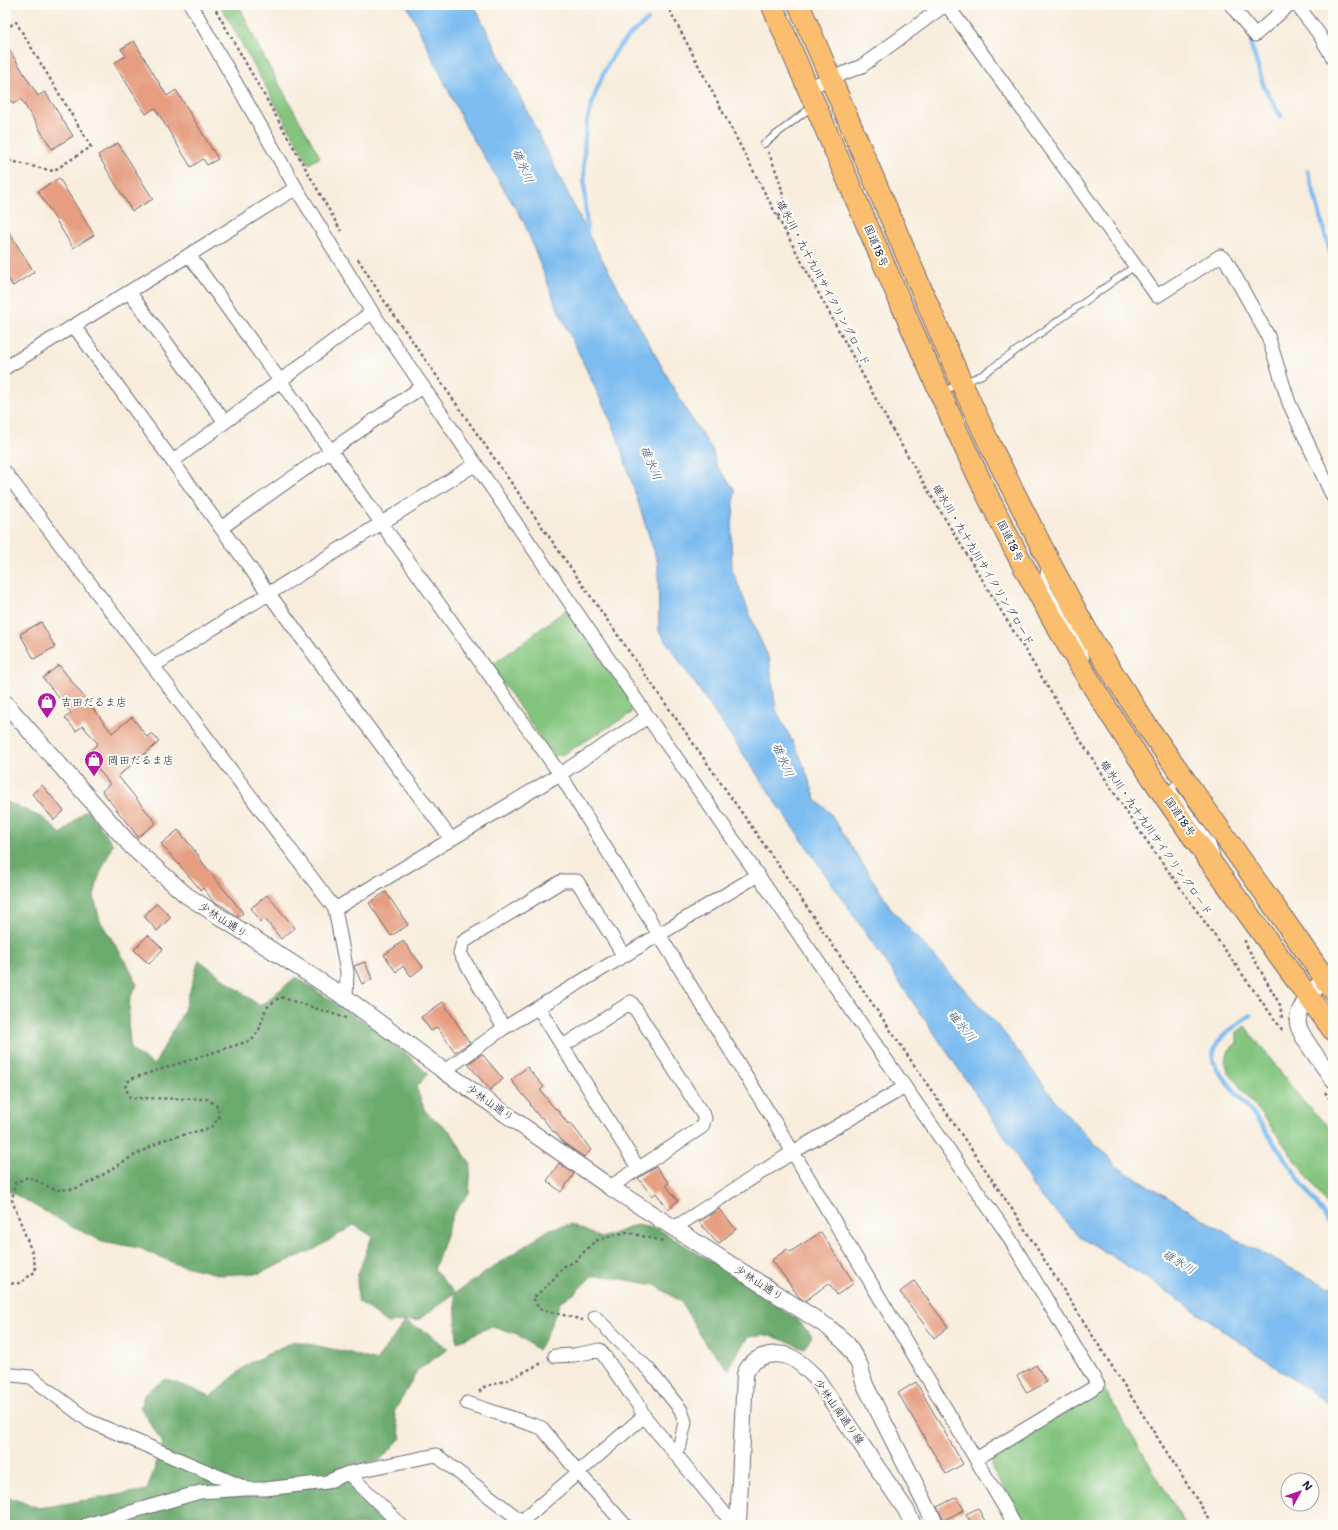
<svg xmlns="http://www.w3.org/2000/svg" width="1338" height="1530" font-family="'Shantell Sans','Klee One',sans-serif">
  <style>
    .green { fill: #83c57e; stroke: #52745c }
    .forest { fill: #6aaa6d; stroke: #466654 }
    .water { fill: #7bbcf0; stroke: #4e6f96 }
    .lines { fill: none; stroke-linecap: round; stroke-linejoin: round }
    .stream { stroke: #7bbcf0; stroke-width: 4.5 }
    .building { fill: #e69d80 }
    .service-casing { stroke: #6d6974; stroke-width: 8 }
    .minor-casing { stroke: #6d6974; stroke-width: 15 }
    .tertiary-casing { stroke: #6d6974; stroke-width: 18 }
    .trunk-casing { stroke: #6d6974; stroke-width: 23 }
    .path { stroke: #6d6974; stroke-width: 2.5; stroke-dasharray: 3 3; stroke-linecap: butt }
    .service { stroke: #fff; stroke-width: 6 }
    .minor { stroke: #fff; stroke-width: 13 }
    .tertiary { stroke: #fff; stroke-width: 16 }
    .trunk { stroke: #fbbd6e; stroke-width: 21 }
    .labels { text-anchor: middle; dominant-baseline: central; stroke-width: 4; stroke-linejoin: round; paint-order: stroke }
    .street-label { font-size: 11px; fill: #22223b; stroke: #fdfcf7 }
    .poi-label { font-size: 11px; fill: #22223b; stroke: #fdfcf7; text-anchor: start }
    .water-label { font-size: 12px; font-style: italic; fill: #41587a; stroke: #fdfcf7 }
  </style>
  <rect width="100%" height="100%" fill="#fdfcf7"/>
  <filter id="ink" filterUnits="userSpaceOnUse"><feTurbulence type="fractalNoise" baseFrequency=".025" numOctaves="2"/><feDisplacementMap in="SourceGraphic" scale="8" xChannelSelector="R" yChannelSelector="G"/><feConvolveMatrix kernelMatrix="1 2 1 2 8 2 1 2 1" color-interpolation-filters="sRGB"/></filter>
  <filter id="wash" filterUnits="userSpaceOnUse"><feTurbulence type="fractalNoise" baseFrequency=".012" numOctaves="4" result="noise"/><feDisplacementMap in="SourceGraphic" scale="16" xChannelSelector="R" yChannelSelector="G"/><feGaussianBlur stdDeviation="0.9" result="paint"/><feColorMatrix in="noise" values="0 0 0 0 0 0 0 0 0 0 0 0 0 0 0 0 0 1.4 0 .05"/><feComposite in="paint" operator="in"/></filter>
  <g filter="url(#wash)">
    <rect width="100%" height="100%" fill="#f8eddd"/>
    <path class="green" d="M220 5H239L260 50 320 157 309 164Z
      M567 609 634 705 630 714 564 754 553 756 491 666Z
      M1245 1026 1302 1100 1324 1122 1333 1132V1212L1266 1120 1229 1073 1225 1062 1229 1050 1237 1043V1032Z
      M1103 1387 1186 1525H1026L991 1467 993 1457Z"/>
    <path class="forest" d="M5 801 43 818 61 834 87 809 113 844 99 876 94 896 100 921 127 963 137 985 130 998 128 1023 131 1050 154 1065 184 1010 199 960 260 1006 296 977 369 1025 409 1056 428 1074 416 1087 425 1111 451 1132 471 1165 469 1193 453 1214 434 1270 455 1293 550 1229 571 1224 601 1238 636 1225 658 1229 732 1274 765 1298 797 1319 812 1336 805 1348 769 1335 748 1337 733 1359 729 1370 705 1343 681 1302 655 1285 605 1276H592L574 1294 561 1301 545 1338 538 1350 517 1334 492 1326 457 1342 455 1293 418 1320 387 1323 358 1301 357 1277 372 1236 354 1225 315 1249 260 1273 221 1275 176 1264 139 1248 102 1241 72 1227 11 1192 5 1190Z
      M405 1322 430 1334 448 1349 418 1370 394 1412 401 1438 379 1461 337 1467 393 1525H5V1496L39 1508 147 1490 163 1444 140 1407 145 1393 166 1379 211 1396 248 1364 294 1341 347 1352 376 1361Z"/>
    <path class="water" d="M407 5H474L587 232 687 412 712 449 716 465 735 490 731 540 732 569 756 630 769 659 776 710 800 756 816 800 830 813 892 910 1005 1034 1063 1111 1119 1168 1187 1209 1249 1247 1328 1287 1333 1286V1407L1156 1284 1078 1235 1034 1189 1012 1147 659 631 658 564 615 430 556 305 524 222 467 129Z"/>
    <g class="lines">
      <path class="stream" d="M1251 45 1264 87 1281 116
        M1308 171 1333 263
        M587 236C586 204 582 171 585 138 588 108 603 65 623 42 630 34 640 27 648 20
        M1251 1015C1238 1025 1213 1038 1213 1058 1213 1061 1216 1066 1217 1069L1260 1123 1333 1228"/>
    </g>
    <g id="blocks">
      <path class="building" d="M134 41 167 96 176 90 218 159 207 165 203 159 191 167 155 108 146 114 114 63 126 56 121 49Z
        M5 43 38 96 45 92 73 136 52 149 21 99 13 104 5 91Z
        M118 143 153 199 132 211 98 155Z
        M59 178 94 235 73 248 38 191Z
        M5 226 34 272 13 286 5 273Z
        M41 622 55 647 34 659 20 634Z
        M59 665 112 733 132 717 147 737 152 733 159 742 118 776 156 823 138 837 102 791 110 784 86 754 98 744 83 726 76 731 65 718 71 713 43 678Z
        M42 785 64 811 54 820 32 794Z
        M178 830 199 856 198 857 243 913 238 917 221 905 214 902 203 888 201 890 161 844Z
        M386 892 408 925 391 936 369 903Z
        M267 895 295 928 281 939 265 919 261 922 251 908Z
        M157 903 171 917 157 931 144 916Z
        M148 935 163 949 149 964 134 950Z
        M403 941 423 967 411 976 403 966 396 972 384 955Z
        M365 962 372 979 362 984 354 966Z
        M443 1002 470 1043 455 1052 437 1027 431 1031 421 1017Z
        M482 1054 503 1079 490 1090 468 1064Z
        M527 1067 544 1087 540 1090 555 1109 556 1108 568 1124 571 1123 591 1150 584 1157 564 1143 554 1131 553 1132 542 1117 540 1118 530 1105 531 1104 511 1080Z
        M559 1163 574 1174 561 1192 547 1181Z
        M656 1167 669 1183 666 1185 678 1201 668 1209 656 1193 652 1196 638 1178Z
        M719 1209 736 1229 718 1244 699 1222Z
        M821 1232 854 1283 837 1295 829 1283 805 1301 799 1297 772 1260 787 1249 790 1252Z
        M914 1281 948 1327 934 1338 900 1292Z
        M1036 1365 1047 1382 1027 1393 1017 1376Z
        M916 1382 963 1464 946 1474 898 1393Z
        M957 1497 964 1510 944 1520 937 1507Z
        M978 1508 987 1525H972L966 1514Z"/>
    </g>
  </g>
  <g filter="url(#ink)">
    <use href="#blocks" fill-opacity="0" stroke="#6d6974" stroke-width="1"/>
    <g class="lines">
      <g class="service-casing">
        <path id="service" d="M764 144 805 112 813 108
          M943 391 982 375 1135 266
          M1049 569 1044 571 1043 578 1050 592 1082 647 1086 657
          M1181 779 1173 786 1174 791 1212 843 1216 854"/>
      </g>
      <g class="minor-casing">
        <path id="minor" d="M191 5 296 188 372 312 648 717 1005 1231 1098 1385 976 1459
          M947 5 1157 296 1220 256 1226 260 1268 336 1289 403 1333 497
          M1231 5 1255 35 1289 5
          M1297 5 1319 34 1333 58
          M807 88 862 66 945 5
          M189 255 331 451 382 524 560 774 793 1152 1015 1525
          M129 292 225 422
          M74 326 269 594 451 839
          M5 368 189 255 296 188
          M173 461 372 312
          M5 472 153 666 335 909 347 972 346 998
          M221 528 423 386
          M153 666 476 464
          M335 909 560 774 648 717
          M538 1007 638 1168
          M504 1028 460 953 463 942 562 881H577L624 956
          M563 1046 631 1002 705 1118 702 1127 610 1187
          M444 1071 504 1028 758 875
          M674 1228 793 1152 905 1087
          M595 1317 649 1370 681 1410 685 1422 680 1445 674 1452
          M555 1356 574 1355 600 1350 639 1406 644 1416 734 1525
          M5 1376 13 1375 31 1377 89 1421 243 1487
          M467 1403 542 1428 578 1472 625 1525
          M348 1473 401 1525
          M86 1525 200 1492 246 1489H265L327 1482 348 1473 436 1455 521 1521
          M517 1525 644 1416"/>
      </g>
      <g class="tertiary-casing">
        <path id="tertiary" d="M5 703 132 847 186 895 346 998 444 1071 610 1187 828 1327 847 1344 859 1364 865 1385 936 1525
          M1333 971C1321 982 1295 1006 1298 1024 1299 1035 1326 1069 1333 1079
          M738 1525 745 1374C749 1365 753 1361 762 1357 787 1348 800 1362 816 1378L906 1510 913 1525"/>
      </g>
      <g class="trunk-casing">
        <path id="trunk" d="M772 5C813 101 855 196 896 292 938 389 980 487 1031 580 1117 739 1226 884 1333 1030
          M799 5 962 384 991 447 1052 567 1093 642 1144 722 1333 990"/>
      </g>
      <path class="path" d="M213 5 341 231
        M667 5 778 218 892 429 933 499 1072 727 1131 819 1283 1031
        M5 29 16 22 91 147 53 171 6 160 5 158
        M768 152C774 165 786 194 783 208 782 211 780 214 778 217
        M358 259 385 302 772 856 1012 1209 1213 1525
        M1245 940V943L1280 1005 1282 1018
        M1325 1092 1333 1104
        M5 1284 20 1283 36 1271 33 1255 12 1200 15 1183 28 1177 56 1190 74 1189 93 1181 126 1160 163 1140 210 1128 219 1118 218 1107 208 1099 130 1098 125 1087 130 1079 252 1040 259 1030 266 1008 280 997 346 1018
        M583 1320 539 1309 533 1298 551 1282 563 1267 574 1262 595 1241 626 1232 663 1241
        M479 1392 484 1387 508 1380 544 1362"/>
      <use href="#service" class="service"/>
      <use href="#minor" class="minor"/>
      <use href="#tertiary" class="tertiary"/>
      <use href="#trunk" class="trunk"/>
    </g>
  </g>
  <defs>
    <g id="shop-pin" transform="scale(1)"><path d="M0 17L-7.5 6A9.5 9.5 0 1 1 7.5 6Z" fill="#b5179e" stroke="#fdfcf7"/><path d="M-5-2.5h2.3a2.7 3.5 0 0 1 5.4 0H5L5.5 6h-11ZM-1.5-2.5h3a1.5 2.3 0 0 0-3 0Z" fill="#fff"/></g>
  </defs>
  <g fill-rule="evenodd">
    <use href="#shop-pin" x="47" y="702"/>
    <use href="#shop-pin" x="94" y="760"/>
  </g>
  <g class="labels">
    <g class="street-label">
      <text transform="translate(876 246) rotate(67)">国道18号</text>
      <text transform="translate(823 283) rotate(62)">碓氷川・九十九川サイクリングロード</text>
      <text transform="translate(1010 541) rotate(63)">国道18号</text>
      <text transform="translate(983 565) rotate(59)">碓氷川・九十九川サイクリングロード</text>
      <text transform="translate(1180 817) rotate(55)">国道18号</text>
      <text transform="translate(1156 838) rotate(55)">碓氷川・九十九川サイクリングロード</text>
      <text transform="translate(223 920) rotate(33)">少林山通り</text>
      <text transform="translate(490 1103) rotate(35)">少林山通り</text>
      <text transform="translate(759 1283) rotate(33)">少林山通り</text>
      <text transform="translate(839 1412) rotate(55)">少林山南通り線</text>
    </g>
    <g class="poi-label">
      <text x="61" y="702">吉田だるま店</text>
      <text x="108" y="760">岡田だるま店</text>
    </g>
    <g class="water-label">
      <text transform="translate(523 166) rotate(66)">碓氷川</text>
      <text transform="translate(651 463) rotate(67)">碓氷川</text>
      <text transform="translate(783 760) rotate(66)">碓氷川</text>
      <text transform="translate(962 1026) rotate(51)">碓氷川</text>
      <text transform="translate(1179 1262) rotate(31)">碓氷川</text>
    </g>
  </g>
  <rect width="1338" height="1530" fill="none" stroke="#fdfcf7" stroke-width="20"/>
  <g transform="translate(1300 1492) rotate(50)"><circle r="19" fill="#fdfcf7" stroke="#a5a5ac"/>
  <path d="M0-3L7 15L0 10L-7 15Z" fill="#b5179e"/>
  <text y="-6" font-size="11" font-weight="bold" text-anchor="middle" fill="#22223b">N</text>
  </g>
</svg>
